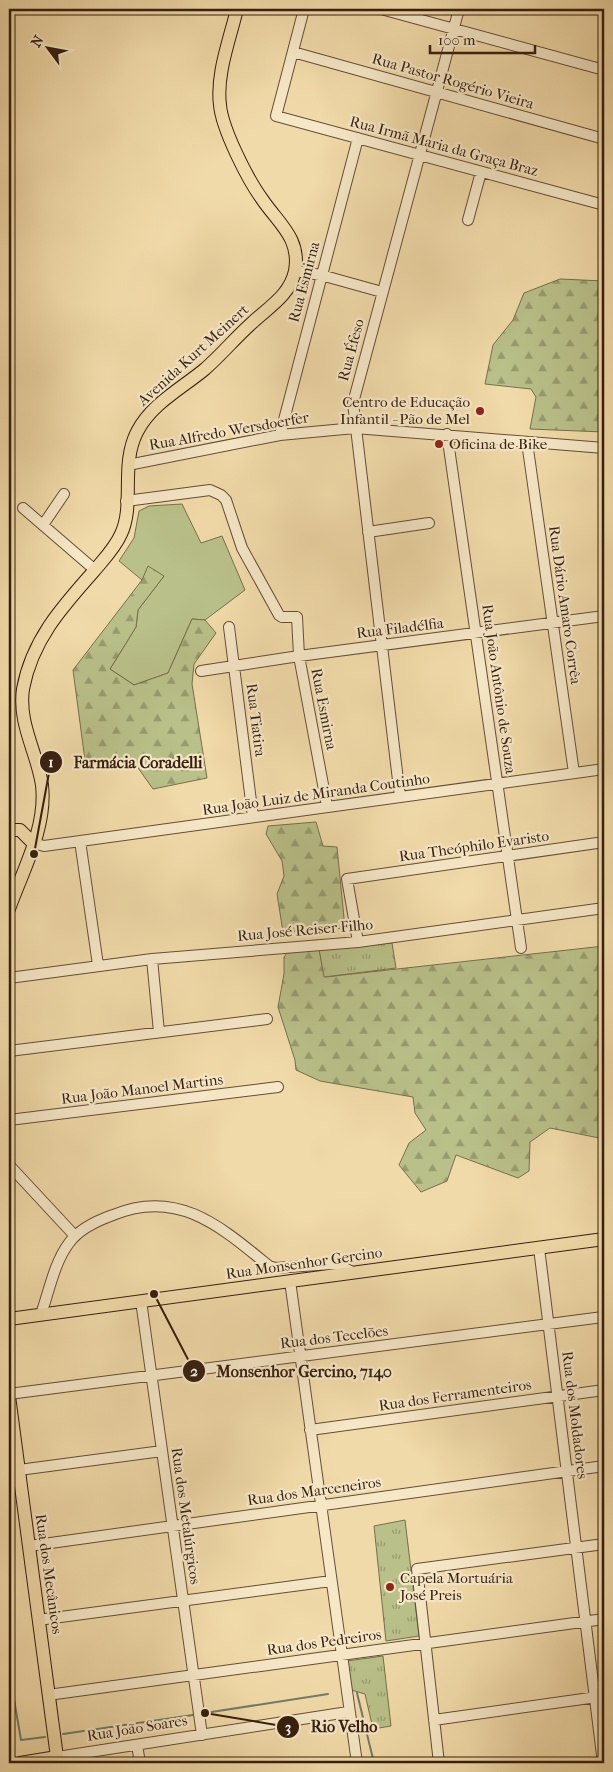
<svg xmlns="http://www.w3.org/2000/svg" width="613" height="1772" font-family="'IM FELL French Canon',serif">
  <style>
    .grass { fill: #b9c089; stroke: #776f4c }
    .forest { fill: url(#forest-firs); stroke: #776f4c }
    .park { fill: url(#park-tufts); stroke: #776f4c }
    .lines { fill: none; stroke-linecap: round; stroke-linejoin: round }
    .stream { stroke: #737c68; stroke-width: 2 }
    .minor-casing { stroke: #644d36; stroke-width: 12 }
    .major-casing { stroke: #351e0f; stroke-width: 14 }
    .minor { stroke: #f6e7c7; stroke-width: 10 }
    .major { stroke: #f1daa9; stroke-width: 12 }
    .poi-dot { fill: #8f2418; stroke: #f6e7c7; stroke-width: 2 }
    .labels { text-anchor: middle; dominant-baseline: central; stroke-width: 4.5; stroke-linejoin: round; paint-order: stroke }
    .street-label { font-size: 15px; fill: #351e0f; stroke: #f6e7c7 }
    .poi-label { font-size: 15px; fill: #351e0f; stroke: #f6e7c7; text-anchor: start }
    .leader { fill: none; stroke: #351e0f; stroke-width: 2 }
    .callout-dot { fill: #351e0f; stroke: #f6e7c7; stroke-width: 2 }
    .mark-label { font-size: 15px; text-anchor: middle; font-weight: bold; fill: #fff }
    .callout-label { font-size: 16px; text-anchor: middle; font-weight: bold; fill: #351e0f; stroke: #f6e7c7; stroke-width: 4.5; stroke-linejoin: round; paint-order: stroke }
  </style>
  <defs>
    <pattern id="forest-firs" width="22" height="20" patternUnits="userSpaceOnUse" patternTransform="scale(1.25)"><rect width="22" height="20" fill="#b9c089"/><path d="M5 1l3.5 6h-7zM16 11l3.5 6h-7z" fill="#979b6e"/></pattern>
    <pattern id="park-tufts" width="24" height="20" patternUnits="userSpaceOnUse" patternTransform="scale(1.25)"><rect width="24" height="20" fill="#b9c089"/><path d="M3 7l-1-3M5 7V3M7 7l1-3M15 17l-1-3M17 17v-4M19 17l1-3" fill="none" stroke="#979b6e"/></pattern>
  </defs>
  <rect width="100%" height="100%" fill="#f1daa9"/>
  <filter id="stains"><feTurbulence type="fractalNoise" baseFrequency=".004" numOctaves="4"/><feColorMatrix values="0 0 0 0 .2 0 0 0 0 .09 0 0 0 0 .02 0 0 0 .5 -.17"/></filter>
  <radialGradient id="worn" r=".72"><stop offset=".6" stop-color="#630" stop-opacity="0"/><stop offset="1" stop-color="#630" stop-opacity=".3"/></radialGradient>
  <path class="grass" d="M182 504 201 543 222 536 245 590 205 620 192 619 168 673 134 685 110 669 136 627 138 610 164 576 142 580 119 561 134 538 139 511 149 506Z"/>
  <path class="forest" d="M560 279 604 281V432L530 429 536 397 531 389 485 384 493 345 513 320 524 293Z
    M148 566 164 576 138 610 136 627 110 669 134 685 168 673 192 619 205 620 216 633 194 664 192 684 207 778 153 789 136 765 86 768 73 670 142 580Z
    M316 822 323 846 337 847 345 928 283 932 277 894 284 876 282 861 266 834 268 826Z
    M604 946V1139L550 1128 530 1142 529 1171 518 1178 456 1155 447 1181 421 1192 399 1165 409 1143 426 1130 415 1113 413 1097 320 1081 296 1070 295 1060 278 1007 284 974V957L287 953 319 949 325 977Z"/>
  <path class="park" d="M392 943 396 968 324 977 319 949Z
    M405 1520 419 1636 386 1641 374 1526Z
    M383 1656 391 1726 373 1729 365 1694 351 1690 347 1661Z"/>
  <g class="lines">
    <path class="stream" d="M9 1670 21 1740 45 1737
      M357 1693 374 1763
      M205 1713 328 1694
      M63 1734 193 1715"/>
    <g class="minor-casing">
      <path id="minor" d="M304 9 276 116 604 205
        M381 9 604 70
        M293 52 604 139
        M468 220 481 172
        M295 271 321 275 382 292
        M447 434 521 948
        M280 435 358 138
        M527 442 574 773
        M128 465 280 435 355 428 604 448
        M126 501 210 490 221 495 226 500 242 548 279 615 282 617H297L299 656 327 806
        M23 508 95 570
        M43 525 64 494
        M368 532 429 523
        M229 627 253 817
        M201 671 299 656 604 616
        M400 797 353 403 459 9
        M80 841 98 965
        M33 843 44 846 604 769
        M358 942 347 879 604 842
        M152 959 159 1032
        M9 978 152 959 358 942 604 908
        M9 1051 267 1019
        M9 1120 278 1087
        M9 1165 75 1236
        M539 1248 603 1763
        M290 1281 357 1763
        M141 1301 202 1735
        M41 1314C49 1292 54 1263 69 1243 79 1229 96 1221 113 1215 178 1188 221 1227 269 1266L275 1268 332 1264 339 1265 354 1273
        M9 1394 603 1317
        M310 1430 604 1390
        M19 1470 162 1451
        M29 1546 604 1466
        M38 1620 331 1581
        M48 1695 604 1619
        M434 1720 604 1696
        M137 1745 140 1763
        M57 1757 348 1712
        M439 1763 417 1569 604 1544"/>
    </g>
    <g class="major-casing">
      <path id="major" d="M9 830H20L33 843
        M9 909C23 870 47 827 42 785 37 752 18 724 23 689 32 640 62 607 94 571 104 559 115 548 121 534 135 505 120 465 137 432 151 404 181 389 205 369 222 354 236 337 253 322 269 307 290 295 295 271 301 238 278 223 262 199 248 180 222 129 220 105 216 74 230 39 237 9
        M9 1319 604 1239
        M9 1396 57 1757 20 1763"/>
    </g>
    <use href="#minor" class="minor"/>
    <use href="#major" class="major"/>
  </g>
  <g class="poi-dot">
    <circle cx="480" cy="411" r="5"/>
    <circle cx="439" cy="444" r="5"/>
    <circle cx="390" cy="1587" r="5"/>
  </g>
  <g class="labels">
    <g class="street-label">
      <text transform="translate(453 81) rotate(16)">Rua Pastor Rogério Vieira</text>
      <text transform="translate(444 146) rotate(15)">Rua Irmã Maria da Graça Braz</text>
      <text transform="translate(304 282) rotate(-75)">Rua Esmirna</text>
      <text transform="translate(351 350) rotate(-75)">Rua Éfeso</text>
      <text transform="translate(193 355) rotate(-42)">Avenida Kurt Meinert</text>
      <text transform="translate(229 431) rotate(-10)">Rua Alfredo Wersdoerfer</text>
      <text transform="translate(565 605) rotate(82)">Rua Dário Amaro Corrêa</text>
      <text transform="translate(400 628) rotate(-7)">Rua Filadélfia</text>
      <text transform="translate(499 689) rotate(82)">Rua João Antônio de Souza</text>
      <text transform="translate(324 709) rotate(79)">Rua Esmirna</text>
      <text transform="translate(256 720) rotate(83)">Rua Tiatira</text>
      <text transform="translate(316 794) rotate(-8)">Rua João Luiz de Miranda Coutinho</text>
      <text transform="translate(474 846) rotate(-8)">Rua Theóphilo Evaristo</text>
      <text transform="translate(305 930) rotate(-5)">Rua José Reiser Filho</text>
      <text transform="translate(142 1089) rotate(-7)">Rua João Manoel Martins</text>
      <text transform="translate(304 1263) rotate(-8)">Rua Monsenhor Gercino</text>
      <text transform="translate(334 1337) rotate(-7)">Rua dos Tecelões</text>
      <text transform="translate(455 1395) rotate(-8)">Rua dos Ferramenteiros</text>
      <text transform="translate(575 1415) rotate(83)">Rua dos Moldadores</text>
      <text transform="translate(314 1491) rotate(-8)">Rua dos Marceneiros</text>
      <text transform="translate(186 1516) rotate(82)">Rua dos Metalúrgicos</text>
      <text transform="translate(49 1574) rotate(82)">Rua dos Mecânicos</text>
      <text transform="translate(324 1642) rotate(-8)">Rua dos Pedreiros</text>
      <text transform="translate(137 1728) rotate(-9)">Rua João Soares</text>
    </g>
    <g class="poi-label">
      <text x="470" y="402" text-anchor="end">Centro de Educação<tspan x="470" dy="17">Infantil - Pão de Mel</tspan></text>
      <text x="449" y="444">Oficina de Bike</text>
      <text x="400" y="1578">Capela Mortuária<tspan x="400" dy="17">José Preis</tspan></text>
    </g>
  </g>
  <path class="leader" d="M34 854L51 762M154 1294L194 1371M205 1713L288 1727"/>
  <g class="callout-dot">
    <circle cx="34" cy="854" r="5"/>
    <circle cx="154" cy="1294" r="5"/>
    <circle cx="205" cy="1713" r="5"/>
    <circle cx="51" cy="762" r="12"/>
    <circle cx="194" cy="1371" r="12"/>
    <circle cx="288" cy="1727" r="12"/>
  </g>
  <g class="mark-label">
    <text x="51" y="767">1</text>
    <text x="194" y="1376">2</text>
    <text x="288" y="1732">3</text>
  </g>
  <g class="callout-label">
    <text x="138" y="768">Farmácia Coradelli</text>
    <text x="304" y="1377">Monsenhor Gercino, 7140</text>
    <text x="344" y="1732">Rio Velho</text>
  </g>
  <rect width="613" height="1772" fill="none" stroke="#f1daa9" stroke-width="30"/>
  <rect x="10" y="10" width="593" height="1752" fill="none" stroke="#351e0f" stroke-width="2.5"/>
  <rect x="15" y="15" width="583" height="1742" fill="none" stroke="#351e0f"/>
  <g transform="translate(48 48) rotate(302)" stroke="#f6e7c7" stroke-width="4" paint-order="stroke">
  <path d="M0-4L9 19L0 12L-9 19Z" fill="#351e0f"/>
  <text y="-8" font-size="14" font-weight="bold" text-anchor="middle" fill="#351e0f">N</text>
  </g>
  <path d="M430 45v8h105v-8" fill="none" stroke="#351e0f" stroke-width="2.5"/>
  <text x="438" y="45" font-size="15" fill="#351e0f" stroke="#f6e7c7" stroke-width="4" paint-order="stroke">100 m</text>
  <rect width="100%" height="100%" filter="url(#stains)"/>
  <rect width="100%" height="100%" fill="url(#worn)"/>
</svg>
